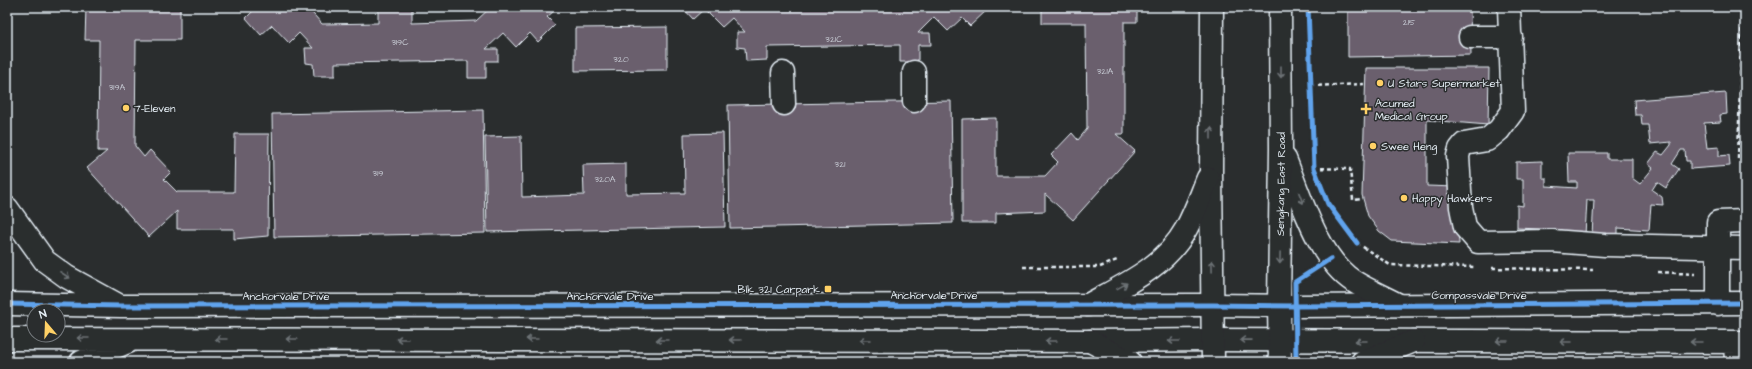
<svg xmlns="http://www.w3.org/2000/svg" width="1752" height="369" font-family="'Architects Daughter',sans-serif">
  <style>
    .building { fill: #6a5e6d; stroke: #e8f1f8 }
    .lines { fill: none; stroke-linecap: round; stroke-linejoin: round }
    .minor-casing { stroke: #e8f1f8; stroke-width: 25 }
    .major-casing { stroke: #e8f1f8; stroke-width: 25 }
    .path { stroke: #e8f1f8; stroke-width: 2.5; stroke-dasharray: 4 3; stroke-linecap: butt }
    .minor { stroke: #2a2d2e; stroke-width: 22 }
    .major { stroke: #2a2d2e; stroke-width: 22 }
    .cycleway-casing { stroke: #2a2d2e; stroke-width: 8 }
    .cycleway { stroke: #60a3ed; stroke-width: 5 }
    .oneway { stroke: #6c7275 }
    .poi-dot { fill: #ffd166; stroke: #2a2d2e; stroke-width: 1.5 }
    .labels { text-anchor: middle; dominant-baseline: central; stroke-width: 3; stroke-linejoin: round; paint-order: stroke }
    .number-label { font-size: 9px; fill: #c8ccd5 }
    .poi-label { font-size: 11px; fill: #e8f1f8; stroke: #2a2d2e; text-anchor: start }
    .street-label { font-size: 11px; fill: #e8f1f8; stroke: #2a2d2e }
  </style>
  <rect width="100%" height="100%" fill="#2a2d2e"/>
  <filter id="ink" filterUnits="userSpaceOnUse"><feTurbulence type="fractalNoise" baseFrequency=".025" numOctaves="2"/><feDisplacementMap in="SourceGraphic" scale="8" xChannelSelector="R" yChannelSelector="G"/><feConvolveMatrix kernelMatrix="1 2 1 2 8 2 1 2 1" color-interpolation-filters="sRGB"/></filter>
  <g filter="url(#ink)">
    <path class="building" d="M86 7H180V40H136L135 146 144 157 150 150 171 172 164 179 177 192H234L235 134H269L268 236 234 239V229H177V211L149 237 87 168 107 151H98L99 40H85Z
      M255 7H307L322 24 378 23V7H412V23L476 21 491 7H551L554 11 547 17 555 25 538 42 530 33 516 47 503 33 486 49H498V61H486V78H468V61L335 63V76H314L313 64 306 63 305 48H313L299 33 289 43 272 25 261 35 246 18 256 8Z
      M682 7H753L754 8 986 7 988 9 970 26 962 18 948 31 934 17 918 33H930L931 45H918V62H900V45L767 47V60L746 61 745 48 737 47V32H745L732 18 722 27 704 9 693 19Z
      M1042 7H1137V22H1124V134H1116L1135 151 1073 220 1045 194V211L996 213V223H962V119L996 118V176H1045L1058 162 1051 155 1072 133 1078 140 1087 129 1086 23H1042Z
      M1348 7H1470L1471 55 1348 57Z
      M667 27V70L575 71V28Z
      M1366 68H1489L1488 125 1427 120V186L1456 187 1459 244 1392 241 1379 231 1368 216 1362 195Z
      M1726 93 1727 114 1720 115 1721 122 1704 123 1707 148 1719 147V156L1729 155 1730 166 1690 169V161H1686L1685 150H1681L1672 164 1679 169 1666 188 1657 182 1652 190 1662 197 1663 205 1651 204 1649 230 1618 228V237L1592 235 1594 200H1587L1585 235 1561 234 1562 230 1517 228V205L1523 206V179H1516V162L1542 161V178H1546V186L1577 188V182H1569L1568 153H1607V159H1632V178L1640 184 1653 168 1648 164 1657 152 1663 155 1671 145V142L1650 144 1648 125H1642L1641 115H1635L1634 100Z
      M951 101 953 223 730 228 728 105Z
      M483 110 485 233 274 237 272 114Z
      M723 133 725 227 487 232 485 137 521 136 522 197 584 195 583 165 626 164V194L685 193 684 134Z"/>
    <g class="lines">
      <g class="minor-casing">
        <path id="minor" d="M1509 7 1513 111 1499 130 1487 140 1464 144 1460 149 1458 156 1461 207 1465 227 1478 242 1552 241 1605 245 1745 248
          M1470 37H1511
          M783 73 784 104
          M914 101V72
          M7 208 45 261 67 277 118 305
          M7 304 121 306 1213 305 1296 306 1745 303
          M1718 304V222L1745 221
          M7 339 1090 341 1213 340 1745 342
          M1735 342 1736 362
          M81 362 128 342"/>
      </g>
      <g class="major-casing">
        <g id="major">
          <path d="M1212 7 1211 171 1213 362"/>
          <path d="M1285 159C1300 196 1318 258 1353 281 1367 290 1384 297 1399 305"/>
          <path d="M1088 305C1124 285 1165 267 1186 229 1195 213 1201 195 1208 178"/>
          <path d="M1090 341 1130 362"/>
          <path id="s1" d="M1280 362 1279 306 1281 149 1280 7"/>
          <path d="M1362 362 1414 341"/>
        </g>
      </g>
      <path class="path" d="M1311 86 1365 84
        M1738 159 1742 7
        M1314 168 1350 169 1353 200 1361 199
        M1357 243 1390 265 1475 267
        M1023 267H1100L1117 260
        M1492 268 1593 270
        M1658 272 1695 274"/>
      <use href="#minor" class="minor"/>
      <use href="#major" class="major"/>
      <g class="cycleway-casing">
        <path id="cycleway" d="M1308 7 1314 168 1328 204 1357 243
          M7 304 121 306 1213 305 1296 306 1745 303
          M1296 362 1295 282 1330 259"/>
      </g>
      <use href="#cycleway" class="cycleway"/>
    </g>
    <defs><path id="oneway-shaft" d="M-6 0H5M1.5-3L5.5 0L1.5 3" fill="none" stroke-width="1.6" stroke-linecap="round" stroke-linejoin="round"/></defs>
    <g class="oneway">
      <use href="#oneway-shaft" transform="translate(1281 72) rotate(90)"/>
      <use href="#oneway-shaft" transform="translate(1211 133) rotate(-90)"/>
      <use href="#oneway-shaft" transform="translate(1301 198) rotate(69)"/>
      <use href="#oneway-shaft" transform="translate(1280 258) rotate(91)"/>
      <use href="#oneway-shaft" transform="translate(1212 266) rotate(-91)"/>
      <use href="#oneway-shaft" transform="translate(65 275) rotate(33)"/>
      <use href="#oneway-shaft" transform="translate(1122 286) rotate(-29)"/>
      <use href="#oneway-shaft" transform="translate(83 338) rotate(180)"/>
      <use href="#oneway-shaft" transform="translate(221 339) rotate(-180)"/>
      <use href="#oneway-shaft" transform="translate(292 339) rotate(180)"/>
      <use href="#oneway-shaft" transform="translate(402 339) rotate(-180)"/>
      <use href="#oneway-shaft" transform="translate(532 339) rotate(-180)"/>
      <use href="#oneway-shaft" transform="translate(662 340) rotate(-180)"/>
      <use href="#oneway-shaft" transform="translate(735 340) rotate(-180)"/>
      <use href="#oneway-shaft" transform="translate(865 340) rotate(-180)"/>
      <use href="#oneway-shaft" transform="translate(1246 340) rotate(-179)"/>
      <use href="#oneway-shaft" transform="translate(1051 341) rotate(-180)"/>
      <use href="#oneway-shaft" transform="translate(1174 341) rotate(-180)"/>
      <use href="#oneway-shaft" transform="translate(1361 341) rotate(-180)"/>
      <use href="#oneway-shaft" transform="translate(1502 341) rotate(-180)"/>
      <use href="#oneway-shaft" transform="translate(1566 342) rotate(180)"/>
      <use href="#oneway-shaft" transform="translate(1696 342) rotate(-180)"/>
    </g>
  </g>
  <g class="poi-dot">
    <circle cx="1380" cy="83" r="4"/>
    <circle cx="126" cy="108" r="4"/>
    <path d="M1364 103h4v4h4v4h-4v4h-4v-4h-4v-4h4z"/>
    <circle cx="1373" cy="146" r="4"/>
    <circle cx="1404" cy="198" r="4"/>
    <rect x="824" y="285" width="8" height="8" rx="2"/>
  </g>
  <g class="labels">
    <g class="number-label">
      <text x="1409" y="22">215</text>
      <text x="834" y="39">321C</text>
      <text x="400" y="42">319C</text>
      <text x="621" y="59">320</text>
      <text x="1105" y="71">321A</text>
      <text x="117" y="87">319A</text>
      <text x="840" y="164">321</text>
      <text x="378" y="173">319</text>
      <text x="605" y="179">320A</text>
    </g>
    <g class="poi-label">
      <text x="1388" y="83">U Stars Supermarket</text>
      <text x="1375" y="103">Acumed<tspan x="1375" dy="13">Medical Group</tspan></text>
      <text x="134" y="108">7-Eleven</text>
      <text x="1381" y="146">Swee Heng</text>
      <text x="1412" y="198">Happy Hawkers</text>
      <text x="820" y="289" text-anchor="end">Blk 321 Carpark</text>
    </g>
    <g class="street-label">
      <text stroke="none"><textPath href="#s1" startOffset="178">Sengkang East Road</textPath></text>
      <text x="934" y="295">Anchorvale Drive</text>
      <text x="1479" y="295">Compassvale Drive</text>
      <text x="286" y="296">Anchorvale Drive</text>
      <text x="610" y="296">Anchorvale Drive</text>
    </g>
  </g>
  <rect width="1752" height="369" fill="none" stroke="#2a2d2e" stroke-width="24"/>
  <rect x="12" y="12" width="1728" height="345" fill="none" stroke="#e8f1f8" stroke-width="1.5" filter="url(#ink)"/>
  <g transform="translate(46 323) rotate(341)"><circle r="19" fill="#2a2d2e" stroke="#767b7f"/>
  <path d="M0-3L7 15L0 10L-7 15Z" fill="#ffd166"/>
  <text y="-6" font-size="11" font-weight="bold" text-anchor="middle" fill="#e8f1f8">N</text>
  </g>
</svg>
